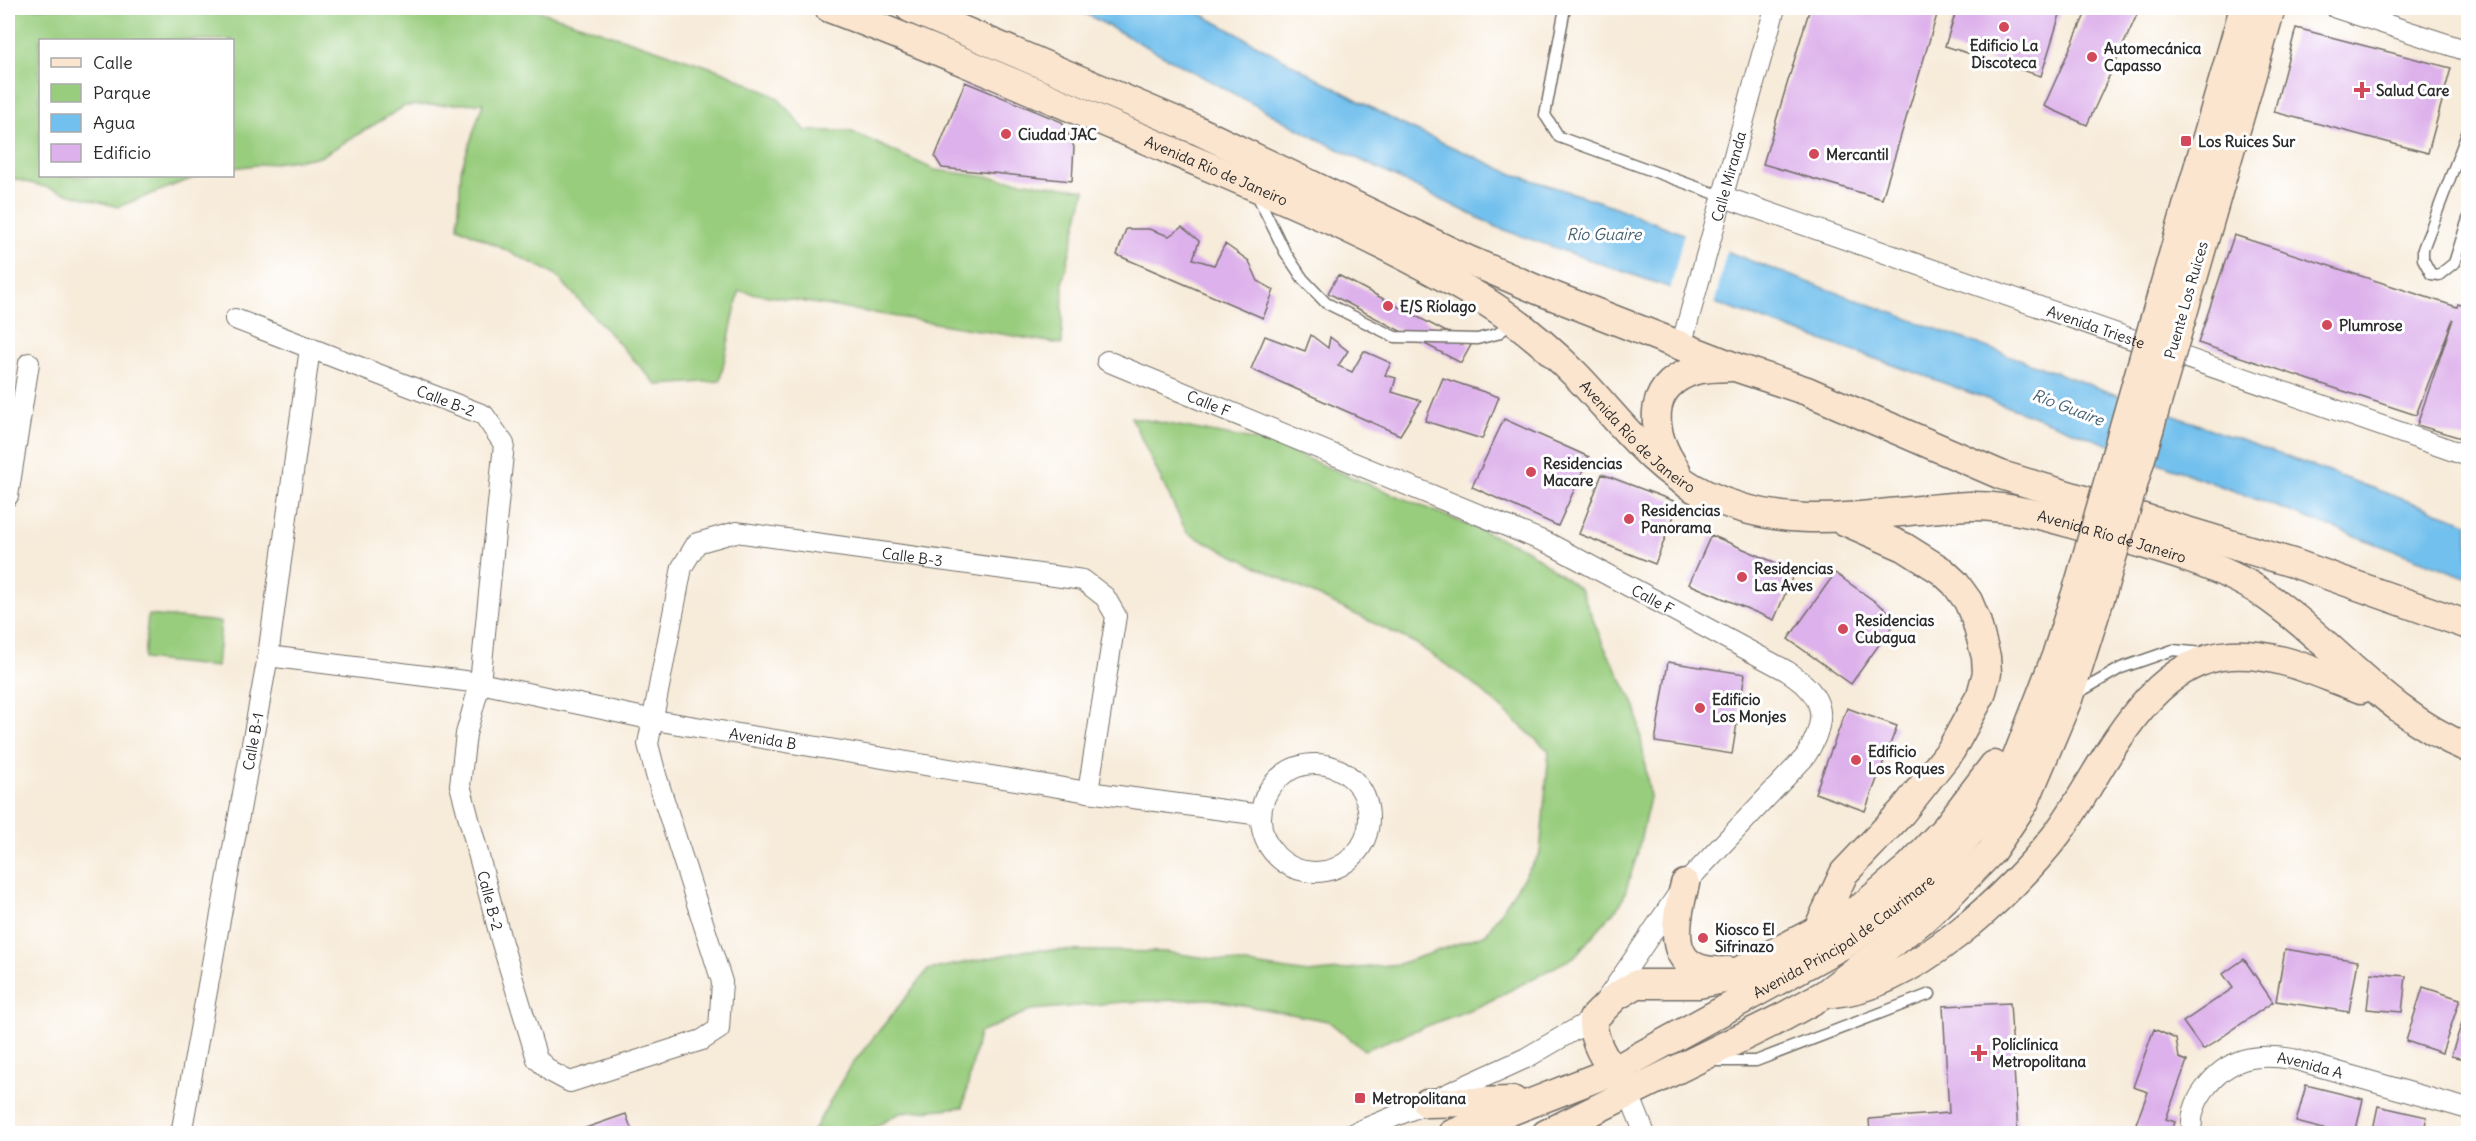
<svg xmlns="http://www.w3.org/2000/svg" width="2476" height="1141" font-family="Delius,sans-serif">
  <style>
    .green { fill: #99cd7e; stroke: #627c54; stroke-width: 1.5 }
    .water { fill: #72c0ed; stroke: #4e768c; stroke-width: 1.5 }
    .pier { fill: #f7ebd9 }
    .building { fill: #ddb1eb }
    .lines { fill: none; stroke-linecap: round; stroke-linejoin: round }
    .lane-casing { stroke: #726e68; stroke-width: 13 }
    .street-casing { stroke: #726e68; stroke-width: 22 }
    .secondary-casing { stroke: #726e68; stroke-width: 31 }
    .lane { stroke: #fff; stroke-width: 10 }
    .street { stroke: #fff; stroke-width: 20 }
    .secondary { stroke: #fbe5cf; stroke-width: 28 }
    .secondary-bridge-casing { stroke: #726e68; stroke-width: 31; stroke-linecap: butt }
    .secondary-bridge { stroke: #fbe5cf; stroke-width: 28 }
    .poi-dot { fill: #d1495b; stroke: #fff; stroke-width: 2 }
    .labels { text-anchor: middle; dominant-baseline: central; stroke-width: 6; stroke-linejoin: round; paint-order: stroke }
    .poi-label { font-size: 15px; font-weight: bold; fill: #2b2b2b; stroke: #fff; text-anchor: start }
    .street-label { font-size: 15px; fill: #2b2b2b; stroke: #fff }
    .water-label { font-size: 16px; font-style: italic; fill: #445f6f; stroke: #fff }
  </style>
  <rect width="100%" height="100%" fill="#fff"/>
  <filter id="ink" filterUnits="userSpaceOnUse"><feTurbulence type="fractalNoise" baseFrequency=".0167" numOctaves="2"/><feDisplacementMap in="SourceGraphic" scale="12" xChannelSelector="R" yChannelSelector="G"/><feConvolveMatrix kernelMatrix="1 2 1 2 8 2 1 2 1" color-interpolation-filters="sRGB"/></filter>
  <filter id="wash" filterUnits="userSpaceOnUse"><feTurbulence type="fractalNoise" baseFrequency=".008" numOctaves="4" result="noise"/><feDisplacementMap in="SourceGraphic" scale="24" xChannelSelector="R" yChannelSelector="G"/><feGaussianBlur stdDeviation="1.35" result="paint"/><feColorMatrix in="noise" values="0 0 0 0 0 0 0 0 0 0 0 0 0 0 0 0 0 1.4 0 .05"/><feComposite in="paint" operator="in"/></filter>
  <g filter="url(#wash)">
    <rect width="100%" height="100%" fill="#f7ebd9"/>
    <path class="green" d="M8 8H530L722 71 777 97 806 131H850L935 170 1085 190 1063 280 1062 344 739 291 720 381 657 385 555 274 458 227 461 170 483 103 405 106 320 157 233 168 232 40H40V176H198L118 207 8 177Z
      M1131 417 1269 443 1526 549 1581 590 1603 644 1636 707 1650 797 1637 855 1622 902 1574 957 1482 1005 1364 1050 1328 1021 1210 999 1124 1002 1031 1010 979 1033 963 1107 900 1113 864 1133H812L849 1068 928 970 1029 950 1166 952 1308 973 1399 964 1486 934 1540 853 1549 751 1474 684 1415 643 1187 533Z
      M148 615 221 622 217 667 144 659Z"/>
    <path class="water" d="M1075 8H1190L1401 124 1513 174 1610 205 1756 263 2468 523V578L1925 376 1501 229 1314 137Z"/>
    <path class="pier" d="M1684 232 1727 249 1714 306 1670 291Z"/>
    <g id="blocks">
      <path class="building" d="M1810 8H1939L1882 199 1763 164Z
        M1957 8H2062L2041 76 1945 46Z
        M2088 8H2140L2087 125 2044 106Z
        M2296 28 2451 68 2428 153 2274 112Z
        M965 82 1062 122 1074 147 1072 181 942 168 935 157Z
        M1182 227 1199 241 1193 259 1214 265 1225 244 1249 261 1258 281 1274 290 1263 318 1117 255 1126 229H1149L1169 236Z
        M2234 235 2457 307 2458 304 2468 307V440L2417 425 2453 319 2416 415 2198 343Z
        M1338 275 1471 345 1461 363 1328 293Z
        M1311 335 1328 348 1330 337 1348 351 1338 366 1352 372 1364 351 1391 363 1385 375 1396 378 1392 392 1421 401 1400 435 1251 369 1265 336 1305 351Z
        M1443 378 1499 397 1482 439 1425 421Z
        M1504 419 1589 457 1558 526 1472 487Z
        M1602 474 1679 503 1655 564 1579 534Z
        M1711 535 1795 571 1774 620 1689 584Z
        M1835 573 1898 618 1851 684 1788 639Z
        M1668 662 1745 674 1732 754 1655 742Z
        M1847 708 1897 726 1865 811 1815 793Z
        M2285 949 2358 961 2349 1012 2276 1001Z
        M2244 959 2273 1002 2203 1050 2183 1022 2233 988 2223 974Z
        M2371 973 2406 976 2402 1012 2367 1009Z
        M2423 987 2460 999 2442 1053 2406 1041Z
        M2010 1003 2018 1134H1870L1869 1119 1949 1113 1943 1006Z
        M2468 1004V1060L2451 1056Z
        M2154 1029 2176 1039 2179 1058 2187 1061 2166 1119 2175 1122 2171 1134H2156L2135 1126 2148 1092 2133 1087Z
        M2306 1085 2363 1099 2355 1134H2343L2296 1122Z
        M2378 1106 2427 1117 2423 1134H2372Z
        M626 1114 633 1134H571V1133Z"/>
    </g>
  </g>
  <g filter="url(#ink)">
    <use href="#blocks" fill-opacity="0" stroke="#726e68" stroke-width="1.5"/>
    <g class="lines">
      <g class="lane-casing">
        <path id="lane" d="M1565 8 1545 115 1559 137 1724 197
          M2468 131 2423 249V259L2431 274 2439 275 2454 263 2468 219
          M1256 193 1285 252 1303 279 1326 303 1395 337 1477 339 1497 334 1514 322
          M2076 694 2121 668 2173 650 2203 653
          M1712 1061H1756L1930 994"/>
      </g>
      <g class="street-casing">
        <g id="street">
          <path d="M2336 8 2468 51"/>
          <path id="s1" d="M1724 197 2468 456"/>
          <path id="s2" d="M235 319 484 415 504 444 480 683 466 734 460 785 501 940 537 1059 551 1072 570 1082 702 1040 719 1029 722 982 656 775 648 744 682 567 697 543 736 532 1083 580 1105 597 1116 616 1088 792"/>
          <path id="s3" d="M1681 346 1775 8"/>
          <path id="s4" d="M1107 361 1550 544 1787 671C1826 696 1829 719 1805 757L1685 884 1593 1019 1526 1058 1427 1103 1352 1134"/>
          <path d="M8 496 29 363"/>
          <path id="s5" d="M268 656 480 683 654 720 1088 792 1261 815"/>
          <circle cx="1315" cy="818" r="54"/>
          <path d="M1629 1094 1645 1134"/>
          <path id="s6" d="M181 1134 268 656 310 348"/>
          <path id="s7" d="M2192 1134C2190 1118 2195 1102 2204 1090 2228 1057 2255 1053 2293 1059L2468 1109"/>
        </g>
      </g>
      <g class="secondary-casing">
        <g id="secondary">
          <path id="s8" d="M829 8C945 52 1058 102 1172 151 1277 196 1384 240 1482 299 1516 320 1547 346 1576 375 1615 415 1652 469 1705 494 1795 537 1876 510 1970 506 2005 505 2046 516 2079 526 2134 542 2216 561 2262 593 2334 642 2386 715 2468 748"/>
          <path d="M910 8 1197 130 1466 259 1538 290 1735 367 1807 391 2001 475 2296 564 2468 625"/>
          <path d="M2155 318 2244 8"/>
          <path d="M2181 320 2271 8"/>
          <path d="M1676 470C1652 436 1643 387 1693 371 1705 367 1718 368 1730 367"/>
          <path d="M1685 884C1674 926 1664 976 1728 971"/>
          <path d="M1817 931 1844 873 1902 812 1951 750 1981 695 1987 673 1986 657 1976 620 1968 601 1955 583 1942 571 1904 547 1842 520"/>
          <path d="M1833 993C1912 987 2010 895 2057 834 2102 774 2144 660 2231 655 2278 652 2318 674 2361 689"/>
          <path d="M1623 1085C1609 1065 1591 1043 1593 1019L1615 997 1637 984H1698L1724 979 1862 907 1910 866 1946 828 1994 765"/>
          <path d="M1427 1103 1514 1101"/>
          <path id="s9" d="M1452 1134 1613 1071 1846 943 1926 883 1979 823 2012 770 2056 656 2079 584"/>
          <path d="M1546 1134 1783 1017 1825 994 1921 921 1946 898 1991 852 2024 803 2068 699 2102 592"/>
        </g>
      </g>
      <use href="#lane" class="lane"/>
      <use href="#street" class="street"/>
      <use href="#secondary" class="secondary"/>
      <g class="secondary-bridge-casing">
        <path id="secondary-bridge" d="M2079 584 2155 318
          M2102 592 2181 320"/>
      </g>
      <use href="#secondary-bridge" class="secondary-bridge"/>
    </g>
  </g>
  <g class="poi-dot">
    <circle cx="2004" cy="27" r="6"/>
    <circle cx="2092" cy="57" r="6"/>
    <path d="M2359 81h6v6h6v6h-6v6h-6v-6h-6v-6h6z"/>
    <circle cx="1006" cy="134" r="6"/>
    <rect x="2180" y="135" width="12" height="12" rx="3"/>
    <circle cx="1814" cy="154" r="6"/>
    <circle cx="1388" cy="306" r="6"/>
    <circle cx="2327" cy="325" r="6"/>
    <circle cx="1531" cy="472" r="6"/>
    <circle cx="1629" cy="519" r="6"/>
    <circle cx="1742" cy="577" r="6"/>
    <circle cx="1843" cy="629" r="6"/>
    <circle cx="1700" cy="708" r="6"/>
    <circle cx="1856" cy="760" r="6"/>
    <circle cx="1703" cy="938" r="6"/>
    <path d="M1976 1044h6v6h6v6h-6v6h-6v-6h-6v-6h6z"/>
    <rect x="1354" y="1092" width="12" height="12" rx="3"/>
  </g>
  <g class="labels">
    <g class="poi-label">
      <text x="2004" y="45" text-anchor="middle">Edificio La<tspan x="2004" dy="17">Discoteca</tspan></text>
      <text x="2104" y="48">Automecánica<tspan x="2104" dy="17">Capasso</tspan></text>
      <text x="2376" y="90">Salud Care</text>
      <text x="1018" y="134">Ciudad JAC</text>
      <text x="2198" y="141">Los Ruices Sur</text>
      <text x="1826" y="154">Mercantil</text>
      <text x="1400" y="306">E/S Ríolago</text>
      <text x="2339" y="325">Plumrose</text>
      <text x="1543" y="463">Residencias<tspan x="1543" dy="17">Macare</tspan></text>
      <text x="1641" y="510">Residencias<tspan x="1641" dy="17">Panorama</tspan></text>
      <text x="1754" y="568">Residencias<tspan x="1754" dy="17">Las Aves</tspan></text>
      <text x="1855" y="620">Residencias<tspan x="1855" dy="17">Cubagua</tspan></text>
      <text x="1712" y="699">Edificio<tspan x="1712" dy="17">Los Monjes</tspan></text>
      <text x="1868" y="751">Edificio<tspan x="1868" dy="17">Los Roques</tspan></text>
      <text x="1715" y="929">Kiosco El<tspan x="1715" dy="17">Sifrinazo</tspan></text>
      <text x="1992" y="1044">Policlínica<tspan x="1992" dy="17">Metropolitana</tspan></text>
      <text x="1372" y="1098">Metropolitana</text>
    </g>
    <g class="street-label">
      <text stroke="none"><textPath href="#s8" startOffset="420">Avenida Río de Janeiro</textPath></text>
      <text stroke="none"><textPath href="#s3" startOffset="176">Calle Miranda</textPath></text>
      <text transform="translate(2186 300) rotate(-74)">Puente Los Ruices</text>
      <text stroke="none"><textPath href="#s1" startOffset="394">Avenida Trieste</textPath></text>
      <text stroke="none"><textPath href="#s2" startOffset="226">Calle B-2</textPath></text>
      <text stroke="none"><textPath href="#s4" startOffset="110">Calle F</textPath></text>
      <text stroke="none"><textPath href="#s8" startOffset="924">Avenida Río de Janeiro</textPath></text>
      <text stroke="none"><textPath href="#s8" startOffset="1428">Avenida Río de Janeiro</textPath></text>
      <text stroke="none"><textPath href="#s2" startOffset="1854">Calle B-3</textPath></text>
      <text stroke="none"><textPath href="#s4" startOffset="596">Calle F</textPath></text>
      <text stroke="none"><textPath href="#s5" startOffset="502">Avenida B</textPath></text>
      <text stroke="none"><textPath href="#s6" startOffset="399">Calle B-1</textPath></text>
      <text stroke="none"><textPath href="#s2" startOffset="766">Calle B-2</textPath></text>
      <text stroke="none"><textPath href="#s9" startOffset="440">Avenida Principal de Caurimare</textPath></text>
      <text stroke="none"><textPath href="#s7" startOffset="165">Avenida A</textPath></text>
    </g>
    <g class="water-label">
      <text x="1604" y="234">Río Guaire</text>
      <text transform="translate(2068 407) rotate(21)">Río Guaire</text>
    </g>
  </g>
  <rect width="2476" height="1141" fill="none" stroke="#fff" stroke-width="30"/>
  <rect x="39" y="39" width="195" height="138" fill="#ffffff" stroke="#aaaaaa" stroke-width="1.5"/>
  <rect x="51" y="58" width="30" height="9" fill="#fbe5cf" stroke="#aaaaaa" stroke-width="1.5"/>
  <text x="93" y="69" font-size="18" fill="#2b2b2b">Calle</text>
  <rect x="51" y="84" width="30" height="18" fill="#99cd7e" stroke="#aaaaaa" stroke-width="1.5"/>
  <text x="93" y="99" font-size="18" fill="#2b2b2b">Parque</text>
  <rect x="51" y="114" width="30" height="18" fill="#72c0ed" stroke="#aaaaaa" stroke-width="1.5"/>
  <text x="93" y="129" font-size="18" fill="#2b2b2b">Agua</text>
  <rect x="51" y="144" width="30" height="18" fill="#ddb1eb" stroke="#aaaaaa" stroke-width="1.5"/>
  <text x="93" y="159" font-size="18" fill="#2b2b2b">Edificio</text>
</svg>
